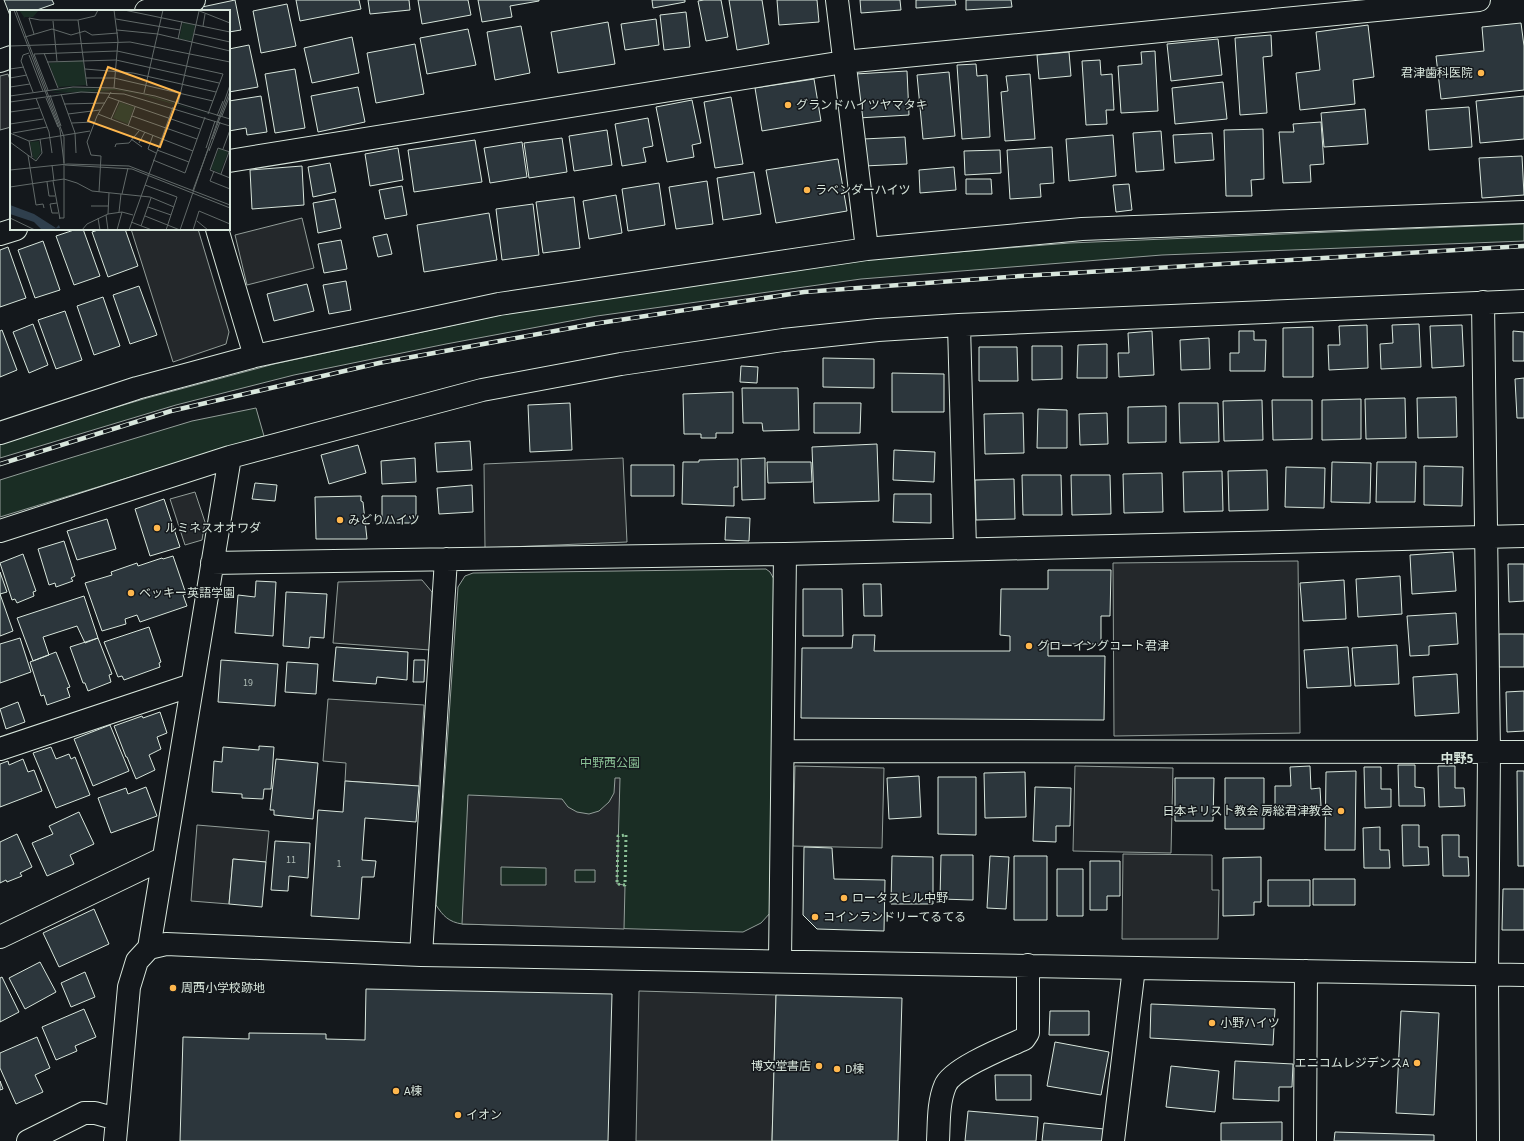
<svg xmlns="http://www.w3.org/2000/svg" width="1524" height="1141" font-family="'Source Sans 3','Noto Sans JP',sans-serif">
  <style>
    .green { fill: #1a2d24; stroke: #939e99 }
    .parking { fill: #24282b; stroke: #939e99; fill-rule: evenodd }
    .building { fill: #2c363c; stroke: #d8e6dc }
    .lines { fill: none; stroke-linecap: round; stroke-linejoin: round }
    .minor-casing { stroke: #d8e6dc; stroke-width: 24 }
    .minor { stroke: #14181c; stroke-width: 22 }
    .rail-casing { stroke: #d8e6dc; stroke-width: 4.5 }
    .rail { stroke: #14181c; stroke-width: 3; stroke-dasharray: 9; stroke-linecap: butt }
    .hedge { stroke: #8ac095; stroke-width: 3; stroke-dasharray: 2 3; stroke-linecap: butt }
    .poi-dot { fill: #ffb74d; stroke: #14181c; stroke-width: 1.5 }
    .labels { text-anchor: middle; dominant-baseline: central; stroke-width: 3; stroke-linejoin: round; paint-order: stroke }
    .number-label { font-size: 10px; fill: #adbab4 }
    .poi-label { font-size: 12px; fill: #d8e6dc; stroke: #14181c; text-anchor: start }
    .park-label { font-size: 12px; fill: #8ac095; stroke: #14181c }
    .neighbourhood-label { font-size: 13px; font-weight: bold; fill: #d8e6dc; stroke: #14181c }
    .inset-road { fill: none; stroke: #626a69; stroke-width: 1 }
    .view { fill: #ffb74d; fill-opacity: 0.15; stroke: #ffb74d; stroke-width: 2 }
    .inset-edge { fill: none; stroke: #d8e6dc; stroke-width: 2 }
  </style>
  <rect width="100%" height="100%" fill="#14181c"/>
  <path class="green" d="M1524 224V241L1162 255 861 279 597 316 446 344 294 375 176 405 0 458V442L147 398 274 364 519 311 869 259 1070 243Z
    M256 408 264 436 0 517V480L70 458 192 421Z
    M766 569 770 572 775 581 771 912 761 923 743 932 462 924C449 922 443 916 436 905L458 587 465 576 473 573Z"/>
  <path class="parking" d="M8 74 11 82V127L0 130V76Z
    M302 218 314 268 247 285 235 235Z
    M131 229H198L229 332 226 344 173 362Z
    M623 458 627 542 485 548 484 464Z
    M195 492 205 522 202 540 185 545 170 499Z
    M1298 561 1300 733 1114 736 1113 563Z
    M422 580 432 592 430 650 333 643 338 582Z
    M328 699 424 705 419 786 345 781 346 763 323 761Z
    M795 766 884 768 882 848 793 846Z
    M1075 766 1173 768 1171 853 1073 851Z
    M615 778H620L617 884 625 885 624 929 462 924 468 795 562 799 568 807 577 812 589 814 599 811 609 802 614 793ZM501 867 546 868V885H501ZM595 870V882H575V870Z
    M197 825 269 831 266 862 233 859 229 904 191 901Z
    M1123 854 1212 855V890H1219L1218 939H1122Z
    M639 991 776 995 772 1141H636Z"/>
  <path class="building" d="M4 0H52L54 4 34 11H11V18Z
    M235 0 241 30 229 32V11H203L202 7Z
    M296 0H359L361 9 300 21Z
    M368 0H409L410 10 370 14Z
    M418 0H468L471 15 422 24Z
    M478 0H539V1L510 6 512 17 482 22Z
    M652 0H685V2L653 8Z
    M704 0H721L728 37 706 41 698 1Z
    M729 0H762L769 44 737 50Z
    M777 0H817L819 22 779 25Z
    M860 0H900L901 10 861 13Z
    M916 0H955L956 5 916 8Z
    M966 0H1011L1012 7 966 10Z
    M287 4 296 46 261 53 253 11Z
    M686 12 690 47 664 50 660 15Z
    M656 19 659 45 625 50 621 24Z
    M608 22 615 64 558 73 551 32Z
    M1521 23 1524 46V90L1441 99 1436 56 1484 51 1482 27Z
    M1368 25 1374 77 1353 80 1355 104 1300 110 1296 73 1320 70 1316 32Z
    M521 26 530 73 495 80 487 32Z
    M468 29 476 65 427 74 420 38Z
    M1271 35 1272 56 1263 57 1267 113 1240 115 1235 38Z
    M352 37 359 73 312 83 304 48Z
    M1218 39 1222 75 1171 81 1167 44Z
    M415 44 424 94 376 103 367 53Z
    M249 45 258 87 229 92V49Z
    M1155 51 1158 111 1121 113 1118 66 1142 64 1141 52Z
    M1069 52 1071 76 1039 79 1037 55Z
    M1100 60 1101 75 1112 74 1114 110H1106L1107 124 1086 125 1082 61Z
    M976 64 977 76 987 75 990 137 962 139 957 65Z
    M295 69 305 128 275 133 265 74Z
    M907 71 909 115 858 118 855 74Z
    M949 72 955 136 923 139 917 75Z
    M1030 74 1035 139 1005 141 1001 92 1008 91 1006 76Z
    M814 79 821 121 762 131 755 88Z
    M1223 82 1227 119 1175 124 1172 88Z
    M358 87 365 122 318 132 311 96Z
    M261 96 267 132 247 135 246 128 229 131V101Z
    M1524 96V139L1480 143 1476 101Z
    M731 97 743 164 715 168 704 102Z
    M692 100 701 143 692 145 694 157 667 162 656 107Z
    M1469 107 1472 147 1429 150 1426 110Z
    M1365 109 1368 144 1324 147 1321 113Z
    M648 118 653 146 643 148 646 162 622 166 615 124Z
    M1321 122 1324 164 1310 165 1311 182 1283 183 1279 132H1294L1293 124Z
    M1263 129 1264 179 1251 180 1252 196H1226L1224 130Z
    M607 130 612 165 574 171 569 136Z
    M1161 131 1164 170 1136 172 1133 133Z
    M1212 133 1214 160 1175 163 1173 135Z
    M1113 135 1116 176 1069 181 1066 139Z
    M905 137 907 164 864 166 863 139Z
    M562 138 567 172 529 178 524 143Z
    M475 140 482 182 414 192 408 150Z
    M522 142 527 177 490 183 484 148Z
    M1052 147 1054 183 1040 184 1041 197 1010 199 1007 150Z
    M398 148 403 180 370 186 365 154Z
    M1000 150 1001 173 965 175 964 151Z
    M1522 156 1524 195 1482 198 1479 158Z
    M838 159 847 211 776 223 766 170Z
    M330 163 336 192 313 197 308 167Z
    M302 166 304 205 252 209 250 170Z
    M954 167 956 190 920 193 919 170Z
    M754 172 761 214 723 220 717 178Z
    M966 179H991L992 194H966Z
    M707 181 713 224 676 229 669 187Z
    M659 183 665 225 628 231 622 189Z
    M1129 184 1132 210 1116 212 1113 185Z
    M402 186 407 215 385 219 379 190Z
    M616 195 622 233 589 239 583 201Z
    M574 197 580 248 543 253 536 202Z
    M335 199 341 228 318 233 313 203Z
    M533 204 539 255 502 260 496 209Z
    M489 213 497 260 424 272 417 225Z
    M77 229H83L100 276 74 285 56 236Z
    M101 229H125L138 266 108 277 92 232Z
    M387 234 392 254 378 257 373 237Z
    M341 240 347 269 324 273 318 244Z
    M43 241 60 290 35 298 18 250Z
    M8 247 26 298 0 307V250Z
    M346 281 351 310 329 314 323 285Z
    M307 284 314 311 274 321 267 294Z
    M139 286 157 335 130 344 113 295Z
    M103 297 120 346 94 355 77 306Z
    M65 311 82 360 56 369 38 320Z
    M33 324 48 365 29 373 13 332Z
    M1419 324 1421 367 1381 369 1380 344 1393 343 1392 325Z
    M1367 325 1368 368 1329 370 1328 345H1340L1339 326Z
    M1462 325 1464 366 1432 368 1430 326Z
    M1313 327V377H1283V328Z
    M2 330 17 370 0 377V331Z
    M1152 331 1154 375 1119 377 1118 353H1129L1128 333Z
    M1239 331H1254V340H1266L1265 371H1230V353H1239Z
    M1513 331 1524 332V361H1513Z
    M1209 338 1210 369 1181 370 1180 340Z
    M1107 344V378H1077L1078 345Z
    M1032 346H1062V379L1032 380Z
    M979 347H1017L1018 381H979Z
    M823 358 874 359V388L823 387Z
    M741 366 758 367 757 383 740 382Z
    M892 373 944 374V412H892Z
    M1524 378V418H1517L1515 379Z
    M742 388H798L799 430 763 431 762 423H743Z
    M733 392V433H716V438H701V434H684L683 394Z
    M1456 397 1457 437 1418 438 1417 398Z
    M1405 398 1406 438 1366 439 1365 399Z
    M1361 399V439L1322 440V400Z
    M1262 400 1263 440 1224 441 1223 401Z
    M1272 400H1312V439L1273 440Z
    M570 403 572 450 530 452 528 405Z
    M814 403H861L860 433H814Z
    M1179 403H1218L1219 442 1180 443Z
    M1166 406V442L1128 443V407Z
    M1038 409 1067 410V448H1037Z
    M1023 413 1024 453 985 454 984 414Z
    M1107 413 1108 444 1080 445 1079 414Z
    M470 441 472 470 437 472 435 443Z
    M877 444 879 501 814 503 812 447Z
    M358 445 366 473 329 484 321 455Z
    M894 450 935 452 934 482 893 480Z
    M415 458 416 482 382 484 381 461Z
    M765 458V499L742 500 741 459Z
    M738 459V487H734V506L682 504 683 462H699V460Z
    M767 462H811L812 482 768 483Z
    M1332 462 1371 463 1370 503 1331 502Z
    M1377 462H1416L1415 502H1376Z
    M631 465H674V496H631Z
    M1424 466 1463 467 1462 506 1424 505Z
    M1286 467 1325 468 1324 508 1285 507Z
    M1267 470 1268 510 1229 511 1228 471Z
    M1222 471 1223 511 1184 512 1183 472Z
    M1162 473 1163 512 1124 513 1123 474Z
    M1022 475H1061L1062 515H1023Z
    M1071 475H1110L1111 514 1072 515Z
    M1014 479 1015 519 976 520 975 480Z
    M255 483 277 485 275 501 252 499Z
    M472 485 473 512 439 514 437 488Z
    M894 494H931V523L893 522Z
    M361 496V501L363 502 367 539H316L315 497Z
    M382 496H416V523H382Z
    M164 499 180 547 150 556 135 509Z
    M726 517 750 518 749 541 725 540Z
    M107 519 116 549 77 560 67 531Z
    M64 541 75 576 71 578 73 581 56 587 55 583 49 585 38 549Z
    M1453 552 1456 591 1412 594 1410 555Z
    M23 554 36 591 33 592 34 596 17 603 15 599 12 600 0 563Z
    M173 556 186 594 183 595 187 606 140 622 137 615 125 619 126 624 102 631 85 583 112 575 111 572 137 563 138 566 162 558 163 559Z
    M1508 564H1524V601L1509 602Z
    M1048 570H1111L1110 616H1101V644H1048V656H1105L1104 720 801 718 802 648H852L853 635H875L874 651H1010V636L1000 635 1001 589H1048Z
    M0 572 7 592 0 594 13 631 0 636Z
    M1400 576 1402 614 1358 617 1356 579Z
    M1344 580 1346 619 1303 621 1300 583Z
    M256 581 276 582 273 636 235 633 238 595 255 597Z
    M863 584H881L882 616H864Z
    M803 589H842L843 636H803Z
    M286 592 327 594 324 638 310 637 309 648 283 646Z
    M84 596 98 638 85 643 77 626 43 637 49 655 33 661 17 618Z
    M1456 613 1458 644 1429 646V655L1410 656 1407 616Z
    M149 627 161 662 159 663 160 667 124 680 122 676 118 677 104 642Z
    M1499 634H1524V667H1499Z
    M20 638 31 672 0 683V644Z
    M98 638 112 674 109 675 111 682 88 691 85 683H83L70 647Z
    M1397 645 1399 684 1355 686 1352 648Z
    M336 647 408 652 407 680 377 677 376 684 333 681Z
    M1348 647 1351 686 1307 688 1304 650Z
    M56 652 70 687 67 688 70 697 47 705 44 695 41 696 30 662Z
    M221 660 278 664 275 706 218 702Z
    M414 660H425L424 682H413Z
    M287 662 318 664 316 694 285 692Z
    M1457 674 1459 713 1415 716 1413 677Z
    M1524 691V731L1507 732 1506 692Z
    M18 702 25 722 6 729 0 709Z
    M160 712 167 733 157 737 161 749 149 755 155 770 136 779 127 757H126L114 726 142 716 143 718Z
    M110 725 129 771 93 786 74 739Z
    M259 746 274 747 271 789H264L263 799 242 798V794L212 792 214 761 222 762 223 747 259 750Z
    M51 747 56 759 69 754 71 759 75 757 90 795 56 808 33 753Z
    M23 759 28 772 34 770 42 791 0 807V764L8 761 9 765Z
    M276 759 318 763 313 819 274 815V810H270Z
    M1398 765H1415V787L1424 788 1425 806H1399Z
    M1310 766 1311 789 1320 788 1321 806 1275 807V786H1291L1290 767Z
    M1438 766H1455V788H1464L1465 806 1439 807Z
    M1364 767H1381V789H1391V807L1365 808Z
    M1356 771 1355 850H1325L1326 772Z
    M1517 771H1524V866H1518Z
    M1025 772 1026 817 985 818 984 773Z
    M919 776 921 817 889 819 887 778Z
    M938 777H976V835L938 834Z
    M1175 778H1214L1213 821H1175Z
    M1225 778H1264V829H1225Z
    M345 781 419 786 416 822 365 818 362 860 376 861 374 877H362L359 919 311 916 318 810 343 812Z
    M146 787 157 816 111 833 98 798 126 788 128 794Z
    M1035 787 1071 788 1070 826H1056V842L1033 841Z
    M79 812 94 844 70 855 74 864 47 876 32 843 53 834 49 826Z
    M1402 825H1419V847H1428L1429 865 1403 866Z
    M1380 827V850H1389L1390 868H1364L1363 828Z
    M17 834 32 867 20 873 22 876 7 882 6 880 0 883V842Z
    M1442 835H1459V857H1468L1469 876H1443Z
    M275 841 310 843 308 878 289 876 288 891 271 890Z
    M804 847 832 848 834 879 885 880 884 931 817 929 803 915Z
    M941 855H973V900L940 899Z
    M892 856 933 857V904H891Z
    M990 856 1009 857 1006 909 987 908Z
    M1014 856H1047V920H1014Z
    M1261 857V902H1254V915L1223 916V858Z
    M233 859 266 862 262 907 229 904Z
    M1090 861H1120V896H1107V910H1090Z
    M1057 869H1083V916H1057Z
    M1313 879H1355V905H1313Z
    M1268 880H1310V906H1268Z
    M1503 889H1524V930H1502Z
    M94 909 109 944 59 967 43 933Z
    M40 962 56 992 25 1009 9 978Z
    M85 972 95 997 71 1007 61 983Z
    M2 977 19 1012 0 1022V978Z
    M366 989 612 994 608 1141H180L183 1037 249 1039V1033L326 1034V1039L365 1040Z
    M776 995 902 998 898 1141H772Z
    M1151 1004 1275 1009 1273 1045 1150 1038Z
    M84 1009 96 1037 75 1046 77 1051 56 1060 42 1027Z
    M1050 1011H1089V1035H1049Z
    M1401 1011 1439 1013 1434 1115 1396 1113Z
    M37 1037 50 1068 35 1075 43 1092 16 1104 0 1068V1053Z
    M1055 1042 1109 1052 1101 1095 1047 1086Z
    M1235 1061 1293 1064 1292 1087H1279V1101L1233 1099Z
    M1171 1066 1219 1071 1215 1112 1166 1107Z
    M995 1075H1031V1100H996Z
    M0 1081 3 1089 0 1090Z
    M968 1111 1038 1117 1036 1141H965Z
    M1282 1122V1141H1221V1123Z
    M1044 1123 1104 1129 1103 1141H1042Z
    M1335 1132 1434 1135V1141H1334Z"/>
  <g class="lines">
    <g class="minor-casing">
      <path id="minor" d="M837 0 867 249
        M146 11 158 7 194 0
        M0 61 11 57
        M229 161 844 62 1479 0
        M217 229 255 356
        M0 234 16 229
        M1483 302 1489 753 1487 975 1488 1141
        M959 325 965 549
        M0 433 137 388 255 356 499 304 867 249 1082 229 1524 212
        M0 531 230 457 482 390 621 364 783 340 878 330 959 325 1524 301
        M212 563 785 554 1524 536
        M0 749 192 685
        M784 751 1524 752
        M0 937 164 858
        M149 948 166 944 421 955 1524 975
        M421 955 446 559
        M780 961 785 554
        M28 1141 84 1113H95L117 1119
        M115 1141 129 987 137 961 149 948 230 457
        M938 1141C939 1123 938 1103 945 1086 951 1069 1006 1047 1024 1039L1028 1033V965
        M1113 1141 1134 968
        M1305 1141 1306 971"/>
    </g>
    <use href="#minor" class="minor"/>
    <g class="rail-casing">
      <path id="rail" d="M0 464 171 411 379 363 593 324 804 292 1021 276 1524 246"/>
    </g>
    <use href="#rail" class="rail"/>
    <path class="hedge" d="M626 835 625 885 617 884 618 836Z"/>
  </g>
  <g class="poi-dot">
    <circle cx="1481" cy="73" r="4"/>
    <circle cx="788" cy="105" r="4"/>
    <circle cx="807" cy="190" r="4"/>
    <circle cx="340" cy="520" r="4"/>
    <circle cx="157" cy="528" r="4"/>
    <circle cx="131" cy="593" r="4"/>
    <circle cx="1029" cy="646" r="4"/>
    <circle cx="1341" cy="811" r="4"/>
    <circle cx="844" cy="898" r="4"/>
    <circle cx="815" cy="917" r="4"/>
    <circle cx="173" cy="988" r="4"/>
    <circle cx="1212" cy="1023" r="4"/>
    <circle cx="1417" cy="1063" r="4"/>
    <circle cx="819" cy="1066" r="4"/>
    <circle cx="837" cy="1069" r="4"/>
    <circle cx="396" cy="1091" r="4"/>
    <circle cx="458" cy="1115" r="4"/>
  </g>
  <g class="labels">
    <g class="number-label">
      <text x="248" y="683">19</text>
      <text x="291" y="860">11</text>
      <text x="339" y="864">1</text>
    </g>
    <g class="poi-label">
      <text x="1473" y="73" text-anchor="end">君津歯科医院</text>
      <text x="796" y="105">グランドハイツヤマタキ</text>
      <text x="815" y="190">ラベンダーハイツ</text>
      <text x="348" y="520">みどりハイツ</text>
      <text x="165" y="528">ルミネスオオワダ</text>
      <text x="139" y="593">ベッキー英語学園</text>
      <text x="1037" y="646">グローイングコート君津</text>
      <text x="1333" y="811" text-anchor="end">日本キリスト教会 房総君津教会</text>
      <text x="852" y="898">ロータスヒル中野</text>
      <text x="823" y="917">コインランドリーてるてる</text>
      <text x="181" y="988">周西小学校跡地</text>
      <text x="1220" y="1023">小野ハイツ</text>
      <text x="1409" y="1063" text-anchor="end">エニコムレジデンスA</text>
      <text x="811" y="1066" text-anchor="end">博文堂書店</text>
      <text x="845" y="1069">D棟</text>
      <text x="404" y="1091">A棟</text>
      <text x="466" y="1115">イオン</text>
    </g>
    <g class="park-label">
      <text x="610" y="763">中野西公園</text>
    </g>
    <g class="neighbourhood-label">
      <text x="1457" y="759">中野5</text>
    </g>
  </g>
  <g transform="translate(10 10)">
    <rect width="220" height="220" fill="#14181c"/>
    <path d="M9 0H29L23 7H15L13 9 14 7ZM173 12 185 15 182 31 169 29ZM73 50 77 75 48 77 39 53ZM60 78 104 79 144 87 207 107 133 85 105 80 38 81ZM77 79 103 81 39 83 65 80ZM110 92 124 97 118 114 103 108ZM29 131 31 142 26 150 23 147 20 132ZM209 138 218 142 210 163 201 159Z" fill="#1a2d24"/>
    <path d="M0 195 24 204 46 218 49 215 50 218 32 220 24 212 0 204Z" fill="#2f3f4d"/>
    <path class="inset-road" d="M4 0 50 120 54 153M6 0 54 127V208H49M114 0 220 22M187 0 220 13M106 9 170 20M68 10 77 76M43 11 47 51M193 16 195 4M107 20 148 24 220 41M24 24 19 8 30 10H68L85 6 88 0M184 24 220 32M15 27 42 19 61 25 75 21 82 25 108 23M168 29 172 11M0 36 120 32 220 52M19 43 13 45 11 51 23 82M34 43 48 78M24 44 107 41 213 64 198 104M24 44 38 80M19 45 33 81M37 52 106 50 209 73M0 59 14 57M75 59 123 63 206 82M0 68 17 65M76 68H104L203 91M0 77 20 74M104 78 108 31 104 0M134 83 153 0M51 84 65 123 66 143M40 85 51 116M0 86 63 77 104 78 145 86 220 109M98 87 190 119M26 88 39 122 42 143M36 88 48 117M0 92 71 82 114 84 220 116M54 94 95 93M168 94 189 1M0 102 29 98M58 104 90 100M88 104 183 141M122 106 187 129M207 106 213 91M212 106 220 85M101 109 109 91M62 113 84 112M0 114 33 109M118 116 125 97M0 123 19 131 80 121M3 123 37 117M143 125 138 139 146 143M121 129 132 137M202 129 220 81M19 131 22 147M0 132 26 151 32 143 30 129M129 133 135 122M105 137 106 134 119 133 129 121M196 138 205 111M213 139 220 120M147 140 179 152M199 141 210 112M220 142 208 138 200 160 220 168M18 145 26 195 33 194 34 198M143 150 175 163 195 107M42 155 44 171M55 155 122 159 220 198M0 160 58 154 119 156 220 195M204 161 200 171 220 179M211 164 219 142M43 171 50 209M37 172 39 186H45M135 175 167 187 156 220M0 177 54 169 67 173 82 181 140 187 164 197M183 180 199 137M89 182 91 146 81 145 77 132 87 106 101 82M112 184 118 158M47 193 40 194 42 203H48M81 196H98M138 197 161 205M109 202 111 184M98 204 99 183M96 205 98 220M135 206 170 220M0 208 25 220M88 208 90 220M187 211 198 220M121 212 142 220M131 216 141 188M72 220 77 214 98 204 112 202 123 205M107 220 112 202M119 220 163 97M170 220 220 75M183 220 189 201 220 214"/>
    <path class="view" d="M98 57 170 83 150 137 78 111Z"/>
    <rect width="220" height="220" class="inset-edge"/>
  </g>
</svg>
